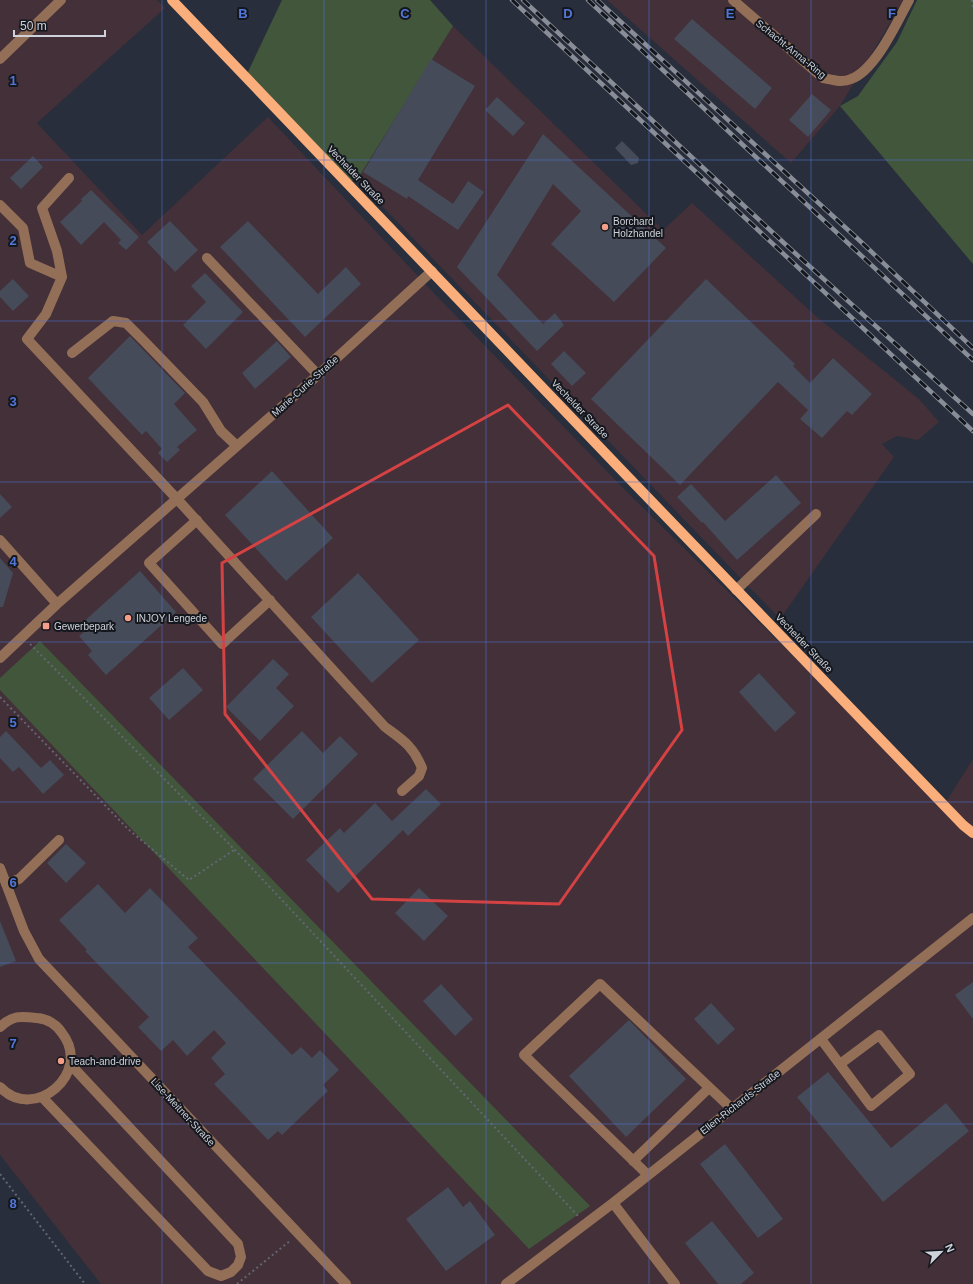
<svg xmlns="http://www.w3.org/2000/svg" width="973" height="1284" font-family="Helvetica,sans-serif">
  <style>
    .industrial { fill: #433038 }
    .green { fill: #42563c }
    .building { fill: #454b59 }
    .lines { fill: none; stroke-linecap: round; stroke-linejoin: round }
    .path { stroke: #626772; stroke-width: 2; stroke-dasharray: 2 3; stroke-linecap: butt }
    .minor { stroke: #946f57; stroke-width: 10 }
    .major { stroke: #f9ae7b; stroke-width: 10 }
    .rail-casing { stroke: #888d97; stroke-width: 4.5 }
    .rail { stroke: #14171d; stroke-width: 3; stroke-dasharray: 9; stroke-linecap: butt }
    .marked { fill: none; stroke: #d54243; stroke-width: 3; stroke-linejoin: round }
    .grid { fill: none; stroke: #5276d9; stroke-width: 1; stroke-opacity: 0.55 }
    .poi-dot { fill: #f49e89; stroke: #14171d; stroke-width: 1.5 }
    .labels { text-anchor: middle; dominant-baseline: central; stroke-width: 4; stroke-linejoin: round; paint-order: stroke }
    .street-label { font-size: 10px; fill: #ced2da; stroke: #14171d }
    .poi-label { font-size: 10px; fill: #ced2da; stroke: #14171d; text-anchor: start }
    .grid-label { font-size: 13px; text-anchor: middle; font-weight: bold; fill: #5276d9; stroke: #14171d; stroke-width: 4; stroke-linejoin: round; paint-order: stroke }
  </style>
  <rect width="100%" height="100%" fill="#282e3b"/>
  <path class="industrial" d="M0 0H157L165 8 37 123 142 235 268 117 433 292 624 489 944 805 973 759V1284H101L0 1155Z
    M607 0H903L898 10 840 106 791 163Z
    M453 26 663 230 692 203 817 317 919 399 939 422 918 440 897 436 882 444 894 457 780 619 357 180Z"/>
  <path class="green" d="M282 0H430L453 26 357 180H345L246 76Z
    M917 0H973V264L840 106 858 96 897 42Z
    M40 641 590 1206 529 1249 0 690V678Z"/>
  <path class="building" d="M692 19 772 88 755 109 674 39Z
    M431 59 475 86 418 180 453 204 468 181 484 192 458 230 408 196 407 199 363 172Z
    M812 94 831 110 808 137 789 120Z
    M497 97 525 123 513 136 485 110Z
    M543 134 666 248 614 302 551 244 581 211 553 184 497 275 543 324 555 313 564 325 537 351 457 267Z
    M622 141 639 158 638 163 631 165 615 148Z
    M33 156 43 167 21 189 10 178Z
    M91 190 139 237 126 250 118 243 121 240 104 222 81 245 60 222 82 201 81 199Z
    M170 221 198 250 175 272 147 242Z
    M248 221 318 294 346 267 361 284 305 337 220 247Z
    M205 273 243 312 206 349 183 325 206 302 191 286Z
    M13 279 29 296 13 311 0 297V291Z
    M706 279 795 364 793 366 810 383 833 358 872 394 852 415 847 411 822 438 800 419 808 410 778 382 680 485 591 399Z
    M130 336 185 393 174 404 197 430 177 447 180 450 167 462 158 453 162 449 146 431 142 435 88 378Z
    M277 341 291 357 255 389 242 373Z
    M564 351 586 373 572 386 551 364Z
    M272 471 333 538 286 581 225 515Z
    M776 475 801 503 737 560 703 522 702 523 677 497 691 484 725 521Z
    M0 494 12 507 0 518Z
    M0 558 13 573 3 607H0Z
    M140 571 176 612 106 675 88 655 92 651 79 636 85 631 80 625Z
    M358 573 419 640 372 683 311 617Z
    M273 659 289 674 276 688 294 706 260 741 226 707Z
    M183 668 203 690 169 720 149 698Z
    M759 673 796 713 775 732 739 692Z
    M6 731 41 768 50 760 64 775 43 794 19 767 13 772 0 758V737Z
    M302 731 323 753 340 736 358 754 293 819 253 779Z
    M426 789 441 804 408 836 403 830 338 893 306 860 340 828 344 833 375 803 392 821Z
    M66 844 86 863 66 883 47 863Z
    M98 884 125 913 150 888 198 938 188 947 292 1055 301 1047 312 1058 320 1050 339 1070 323 1085 328 1091 282 1135 278 1131 268 1140 214 1084 225 1074 211 1058 226 1043 214 1030 187 1056 173 1040 161 1051 138 1027 149 1017 85 951 87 950 59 920Z
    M419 888 448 916 424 941 395 913Z
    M0 921 16 961 0 967Z
    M973 982V1019L955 995Z
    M441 984 473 1019 455 1036 423 1001Z
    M711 1003 735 1029 718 1045 694 1019Z
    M629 1020 686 1079 626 1137 569 1076Z
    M828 1072 891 1148 946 1103 969 1131 883 1202 797 1097Z
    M725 1144 783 1219 758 1238 700 1164Z
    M448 1187 463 1207 470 1201 495 1235 446 1271 406 1219Z
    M712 1221 754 1273 741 1284H718L685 1243Z"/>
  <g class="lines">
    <path class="path" d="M972 0 973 7
      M30 644 235 850 578 1216
      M0 697 128 829 189 880 234 850
      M0 1174 85 1284
      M237 1284 291 1240"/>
    <path class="minor" d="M733 0 823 78C833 80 842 83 851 79 875 71 897 22 909 0
      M0 59 61 0
      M0 205 23 228 30 263 62 277
      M207 258 318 375
      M62 277 46 314 27 339 177 499 385 727C403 740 413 746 422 768L419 776 402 791
      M62 277 57 251 42 208 69 178
      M72 353 113 321 126 323 144 341 203 402 221 431 237 446
      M197 520 149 563 222 644 270 600
      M0 540 57 604
      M736 590 816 514
      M0 658 57 604 318 375 432 271
      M0 868 24 931 39 959 346 1284
      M6 884 19 879 59 840
      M0 1027C13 1015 20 1016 37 1018 48 1019 56 1024 62 1033 93 1073 34 1123 0 1087
      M821 1039 871 1106 910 1074 879 1035 840 1064
      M42 1097 208 1271 221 1276 231 1272 238 1265 241 1257 238 1244 70 1064
      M633 1161 709 1088
      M648 1175 524 1055 600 984 732 1109
      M613 1203 675 1284
      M506 1284 613 1203 973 918"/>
    <path class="major" d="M172 0 630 479 963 825 973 833"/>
    <g class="rail-casing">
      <path id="rail" d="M512 0 973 431
        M523 0 785 244 973 414
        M588 0 973 360
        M597 0 859 240 973 348"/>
    </g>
    <use href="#rail" class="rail"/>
  </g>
  <path class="marked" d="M508 405 654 556 682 730 559 904 372 899 225 714 222 563Z"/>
  <path class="grid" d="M162 0V1284M324 0V1284M486 0V1284M649 0V1284M811 0V1284M0 160H973M0 321H973M0 482H973M0 642H973M0 802H973M0 963H973M0 1124H973"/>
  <g class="poi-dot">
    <circle cx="605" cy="227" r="4"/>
    <circle cx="128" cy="618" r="4"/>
    <rect x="42" y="622" width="8" height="8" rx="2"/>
    <circle cx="61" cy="1061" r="4"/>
  </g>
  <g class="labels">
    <g class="street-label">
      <text transform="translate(791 49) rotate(39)">Schacht-Anna-Ring</text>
      <text transform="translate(356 175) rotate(46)">Vechelder Straße</text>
      <text transform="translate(305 386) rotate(-42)">Marie-Curie-Straße</text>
      <text transform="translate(580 409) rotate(46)">Vechelder Straße</text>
      <text transform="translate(804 643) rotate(46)">Vechelder Straße</text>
      <text transform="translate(740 1102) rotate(-38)">Ellen-Richards-Straße</text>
      <text transform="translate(183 1112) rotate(47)">Lise-Meitner-Straße</text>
    </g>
    <g class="poi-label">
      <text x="613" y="221">Borchard<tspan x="613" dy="12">Holzhandel</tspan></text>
      <text x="136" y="618">INJOY Lengede</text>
      <text x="54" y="626">Gewerbepark</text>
      <text x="69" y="1061">Teach-and-drive</text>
    </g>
  </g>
  <g class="grid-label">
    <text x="243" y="18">B</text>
    <text x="405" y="18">C</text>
    <text x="568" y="18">D</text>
    <text x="730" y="18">E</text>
    <text x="892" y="18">F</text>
    <text x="13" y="85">1</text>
    <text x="13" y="245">2</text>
    <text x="13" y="406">3</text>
    <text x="13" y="566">4</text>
    <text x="13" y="727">5</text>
    <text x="13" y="887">6</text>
    <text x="13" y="1048">7</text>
    <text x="13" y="1208">8</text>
  </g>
  <g transform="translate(941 1252) rotate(66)" stroke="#14171d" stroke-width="3" paint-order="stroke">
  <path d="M0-3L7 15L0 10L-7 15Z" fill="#ced2da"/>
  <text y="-6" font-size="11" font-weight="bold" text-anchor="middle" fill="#ced2da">N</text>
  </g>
  <path d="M14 30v6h91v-6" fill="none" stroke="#ced2da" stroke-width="2"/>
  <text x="20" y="30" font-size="12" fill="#ced2da" stroke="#14171d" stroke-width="3" paint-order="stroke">50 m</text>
</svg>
